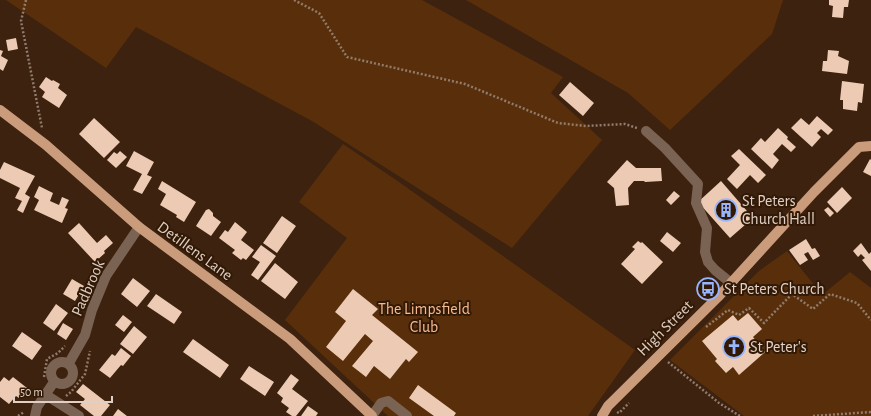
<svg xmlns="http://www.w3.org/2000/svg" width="871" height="416" font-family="'Alegreya Sans',sans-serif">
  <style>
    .green { fill: #592f0b }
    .building { fill: #eccab3 }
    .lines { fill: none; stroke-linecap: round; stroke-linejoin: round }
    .path { stroke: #907b6c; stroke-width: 2.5; stroke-dasharray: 2 2; stroke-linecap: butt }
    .minor { stroke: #7a6353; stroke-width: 10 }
    .major { stroke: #cb9c7b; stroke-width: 10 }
    .labels { text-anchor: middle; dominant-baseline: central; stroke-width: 4; stroke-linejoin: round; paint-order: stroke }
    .poi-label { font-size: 16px; fill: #e0cfc4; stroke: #311906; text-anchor: start }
    .street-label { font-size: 16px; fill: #e0cfc4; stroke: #311906 }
    .park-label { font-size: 16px; fill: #f7b98e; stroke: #311906 }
  </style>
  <rect width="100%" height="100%" fill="#3c220f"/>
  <path class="green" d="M6 0H422L563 77 551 93 602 140 512 248 312 121 136 27 106 68Z
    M466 0H783L772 34 670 130 628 93Z
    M343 144 399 182 635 350 588 416H388L285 320 347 238 299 202Z
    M787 251 822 295 850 272 871 288V416H744L670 360 759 271Z"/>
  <path class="building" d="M829 0H849L848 7H844L843 18 832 17 833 6 829 5Z
    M16 38 18 49 8 51 6 40Z
    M0 50 3 51 1 56 8 60 3 71 0 69Z
    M828 50 839 51 838 56 849 61 847 74 822 71 823 61H827Z
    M46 77 52 81 53 80 60 84 58 88 67 95 59 108 42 97 45 92 39 87Z
    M842 81 864 84 862 103 858 102 857 111 843 109V100H840Z
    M570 82 594 103 583 116 559 95Z
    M817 116 833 130 828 135 821 129 817 133 821 137 812 147 791 128 801 118 809 125Z
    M94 118 120 142 104 158 79 134Z
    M778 128 788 137 787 139 796 147 791 152 782 144 773 154 779 160 772 169 751 149 761 138 765 142Z
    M739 149 766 175 758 183 750 175 737 189 727 179 740 165 731 156Z
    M120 151 127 157 116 168 107 160 114 152 117 154Z
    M134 151 154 162 147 175 152 177 142 194 133 190 142 174 126 166Z
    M870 159 871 160V176L863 172Z
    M627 160 636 168H661L662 181 645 182 644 181H634L628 188 629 205 616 206 614 188 607 182Z
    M4 162 35 176 25 194 30 197 23 213 17 210 22 201 15 198 20 188 0 178V170Z
    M162 181 196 202 184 222 176 217 177 215 160 205 166 194 158 189Z
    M721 181 753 218 730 238 698 202Z
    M39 186 53 193 50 201 59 205 62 197 69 200 65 208 68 209 62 223 34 210 39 200 34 197Z
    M842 187 852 198 837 213 827 202Z
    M674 191 680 196 671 205 666 200Z
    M828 207 834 213 830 217 824 210Z
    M209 209 213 213V216L221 222 211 236 196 226 206 210Z
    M282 216 296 226 277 253 263 243Z
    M235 222 247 232 241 240 254 250 246 260 243 258 241 260 232 253 235 250 219 238 225 230 228 232Z
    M79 223 97 243 106 235 113 243 104 251 105 253 95 262 68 233Z
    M667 232 681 243 673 252 660 241Z
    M806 239 812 249 815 248 820 256 813 260 808 252 804 254 808 260 800 265 789 250Z
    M638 241 641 243 642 242 663 262 642 284 621 264 635 249 632 247Z
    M861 243 869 254 871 252V271L862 260 865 258 861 254 858 257 853 251Z
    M261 245 276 256 258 280 251 275 260 262 252 257Z
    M275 263 298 282 285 299 261 281Z
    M133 278 150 291 137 307 121 294Z
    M72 279 84 286 75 301 63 294Z
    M353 289 378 309 372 315 418 352 409 362 406 359 390 379 374 366 366 377 352 366 373 341 365 334 343 361 326 347 346 321 335 312Z
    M156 294 182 312 174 324 147 306Z
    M56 304 68 313 54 331 43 323Z
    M748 313 762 329 753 337 765 352 739 375 733 367 726 373 715 361 717 359 702 341 733 315 738 321Z
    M123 315 132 322 124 332 115 325Z
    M63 323 73 329 66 340 57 334Z
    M134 326 147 337 133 354 120 344Z
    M22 332 42 346 32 360 12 346Z
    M193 339 229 365 220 378 183 352Z
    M121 348 131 356 123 366 121 365 110 378 99 370 112 354 115 356Z
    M249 366 274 382 265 396 240 379Z
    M291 374 299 380 292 389 308 401 296 416H292L286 412 289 408 281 402 283 398 277 393Z
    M4 377 9 381 13 377 27 388 19 398 16 396 9 404 0 397V382Z
    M83 384 110 405 101 416H94L80 405 85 399 76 392Z
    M418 385 456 413 454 416H434L409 398Z
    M308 406 318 413 316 416H301Z
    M118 409 127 416H113Z"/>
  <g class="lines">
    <path class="path" d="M26 0 21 21 42 128
      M294 0 319 13 347 57 465 84 558 123 586 126 625 124 637 128
      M706 327 728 310 739 315 749 308 764 323 792 294 813 309 830 294 857 303 871 320
      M668 362 719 403 740 416
      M44 377 47 359 58 353 65 346
      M66 396 71 392 85 374 90 351
      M617 412 619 413 629 403
      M18 416 24 412
      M813 416 871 412"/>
    <path class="minor" d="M646 131 665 148 698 184 696 203 707 228 705 252 708 262 715 270 731 283
      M51 373a11 11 0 1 1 22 0a11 11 0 1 1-22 0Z
      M69 363 85 335 92 310 106 276 139 227
      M46 395 79 416
      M35 416 37 407 54 382
      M372 416 381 403 388 401 407 416"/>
    <path class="major" d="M0 110 46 145 139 227 290 339 372 416
      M602 416 608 406 720 295 814 192 859 147 871 146"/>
  </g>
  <defs>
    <g id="building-ring" transform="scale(1.15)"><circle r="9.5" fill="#311906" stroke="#97b6fd" stroke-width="1.5"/><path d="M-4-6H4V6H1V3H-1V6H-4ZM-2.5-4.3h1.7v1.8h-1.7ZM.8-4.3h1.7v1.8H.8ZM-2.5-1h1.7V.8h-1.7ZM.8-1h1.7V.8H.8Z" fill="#97b6fd"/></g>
    <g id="bus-ring" transform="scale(1.15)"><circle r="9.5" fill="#311906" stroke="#97b6fd" stroke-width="1.5"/><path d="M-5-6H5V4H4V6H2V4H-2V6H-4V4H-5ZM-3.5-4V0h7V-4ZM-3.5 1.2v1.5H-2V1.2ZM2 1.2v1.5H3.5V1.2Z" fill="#97b6fd"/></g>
    <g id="church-ring" transform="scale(1.15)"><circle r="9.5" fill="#311906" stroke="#97b6fd" stroke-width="1.5"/><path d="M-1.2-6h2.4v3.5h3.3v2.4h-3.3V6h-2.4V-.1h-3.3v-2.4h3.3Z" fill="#97b6fd"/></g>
  </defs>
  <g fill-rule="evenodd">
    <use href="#building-ring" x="726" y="210"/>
    <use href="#bus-ring" x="708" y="289"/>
    <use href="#church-ring" x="734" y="347"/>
  </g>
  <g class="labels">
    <g class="poi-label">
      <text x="742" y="201">St Peters<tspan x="742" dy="18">Church Hall</tspan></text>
      <text x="724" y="289">St Peters Church</text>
      <text x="750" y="347">St Peter's</text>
    </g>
    <g class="street-label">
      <text transform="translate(195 251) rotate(36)">Detillens Lane</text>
      <text transform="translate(88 288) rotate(-66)">Padbrook</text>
      <text transform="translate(665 328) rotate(-45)">High Street</text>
    </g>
    <g class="park-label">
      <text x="424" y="309">The Limpsfield<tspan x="424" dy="18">Club</tspan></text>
    </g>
  </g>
  <path d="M14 396v6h98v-6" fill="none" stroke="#e0cfc4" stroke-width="2"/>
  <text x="20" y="396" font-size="12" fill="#e0cfc4" stroke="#311906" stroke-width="3" paint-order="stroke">50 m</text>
</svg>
